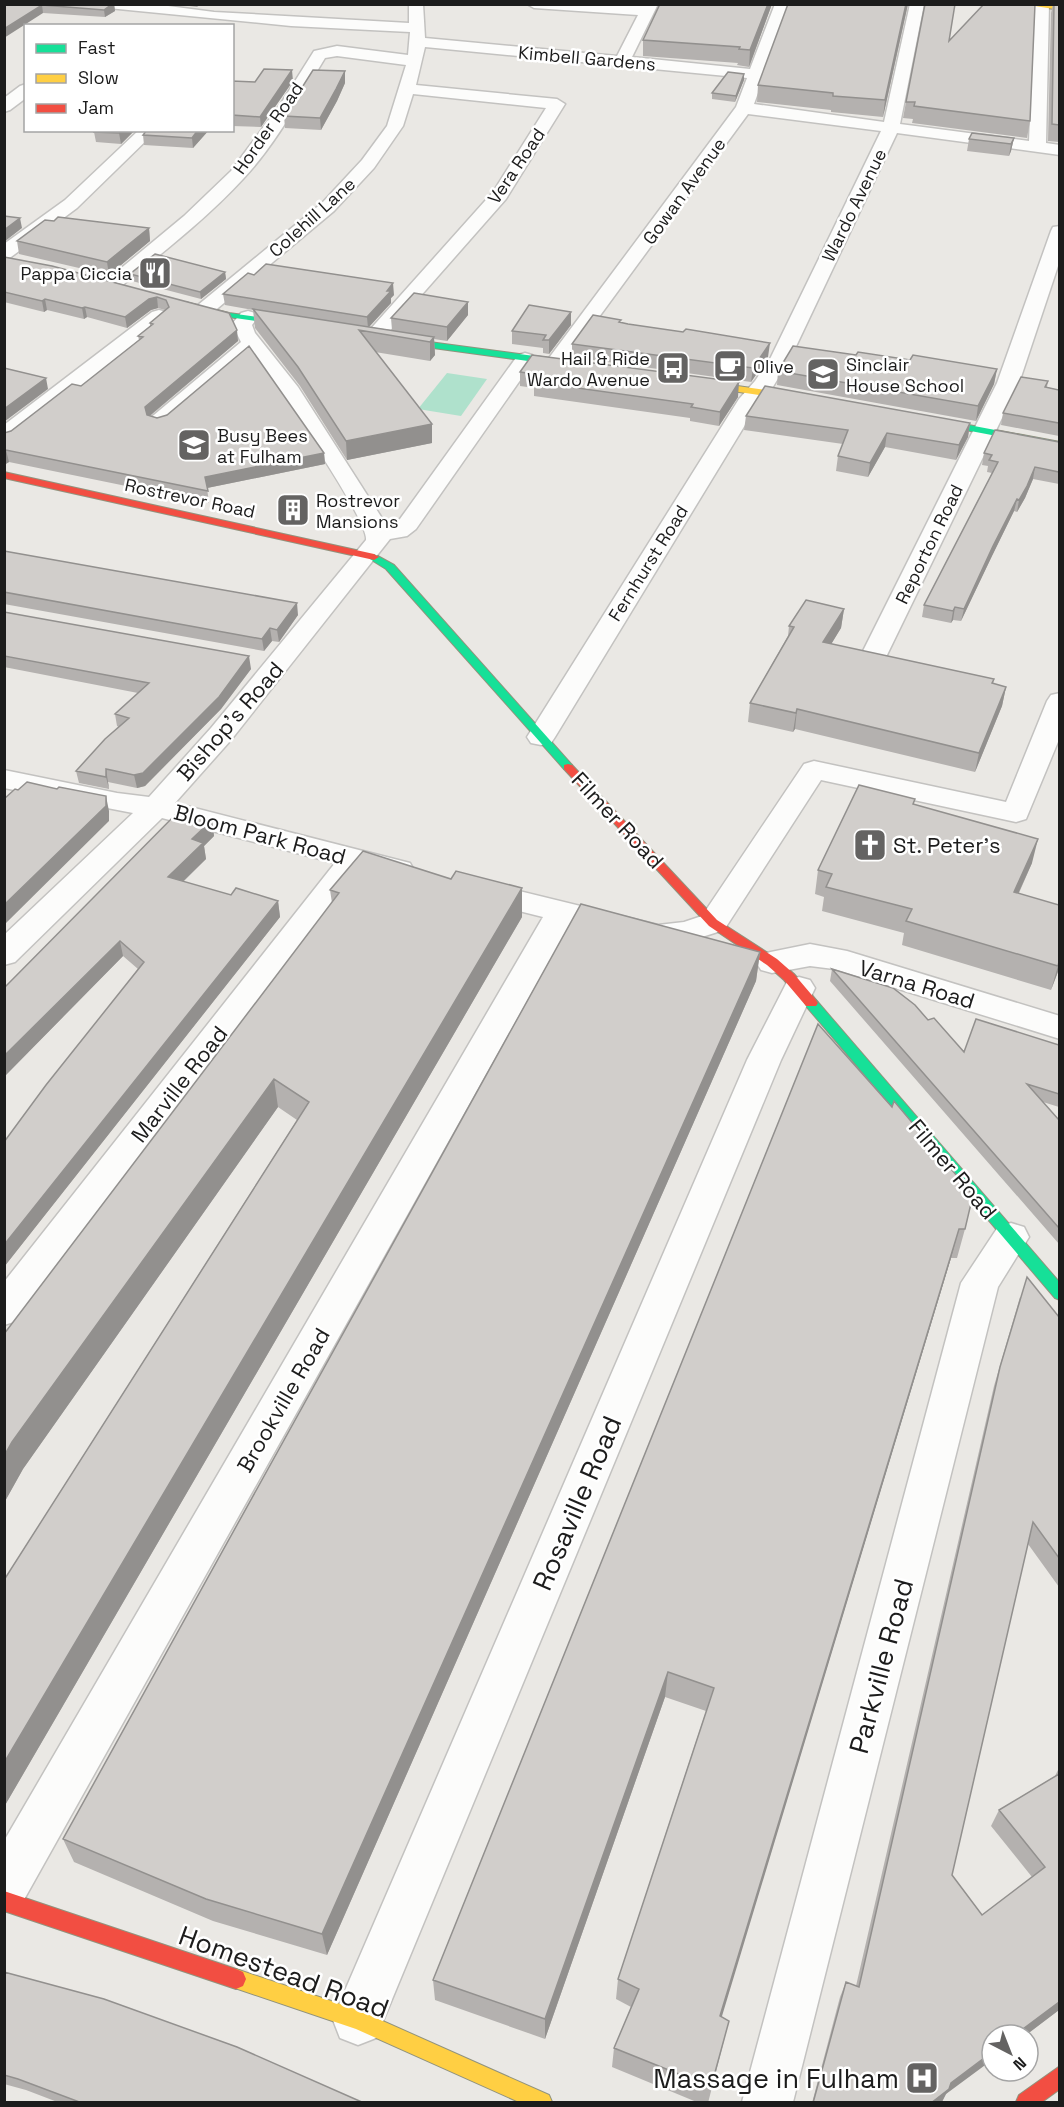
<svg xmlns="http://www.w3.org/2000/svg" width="1064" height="2107" font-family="'Space Grotesk',sans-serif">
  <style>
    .pitch { fill: #afe1cc }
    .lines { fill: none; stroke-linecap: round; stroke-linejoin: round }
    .street-casing { stroke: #c3c2c0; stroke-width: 3 }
    .fast-casing { stroke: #91937d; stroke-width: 2 }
    .slow-casing { stroke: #91937d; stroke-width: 2 }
    .jam-casing { stroke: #91937d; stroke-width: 2 }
    .street { fill: #fcfcfb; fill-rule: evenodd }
    .fast { fill: #16e098; fill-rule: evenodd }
    .slow { fill: #ffcf43; fill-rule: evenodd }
    .jam { fill: #f24e42; fill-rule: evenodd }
    .wall { fill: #b4b1af }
    .shaded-wall { fill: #92908e }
    .building { fill: #d1cecb; stroke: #92908e; stroke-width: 1.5 }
    .labels { text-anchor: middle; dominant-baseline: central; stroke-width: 5; stroke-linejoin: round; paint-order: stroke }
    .far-street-label { font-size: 18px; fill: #1c1c1c; stroke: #fff }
    .far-poi-label { font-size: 18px; fill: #1c1c1c; stroke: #fff; text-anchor: start }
    .street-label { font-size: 22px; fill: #1c1c1c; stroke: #fff }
    .poi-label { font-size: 22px; fill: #1c1c1c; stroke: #fff; text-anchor: start }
    .near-street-label { font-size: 27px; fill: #1c1c1c; stroke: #fff }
    .near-poi-label { font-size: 27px; fill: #1c1c1c; stroke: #fff; text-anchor: end }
  </style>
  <rect width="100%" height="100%" fill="#eae8e4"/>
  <path class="pitch" d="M447 373 487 379 461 416 418 409Z"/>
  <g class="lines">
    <g class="street-casing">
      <path id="street" d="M101 4H153L214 12 409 23V4H423L425 38 617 56 638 15 534 8 527 4H658L632 57 750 69 775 4H790L754 104 884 122 910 4H924L900 124 1029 141 1035 5 1049 4 1046 143 1060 145V155L897 133 791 357 771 390 759 402 555 737 551 743 541 745 531 743 527 737 739 399 755 381 771 357 881 131 748 114 563 366 556 368 549 366 546 362 736 107 747 78 425 47 416 85 557 99 565 104 506 199 381 341 374 343 367 341 364 337 367 333 493 192 546 108 413 94 403 126 374 168 334 211 212 313H198L195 309 198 305 322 203 362 160 387 126 406 65 337 56 325 58C300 99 276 144 243 179 205 220 162 253 119 288H105L102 284 184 216 231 171 280 105 314 51 337 46 408 55 410 32 291 26 108 8Z
        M26 84V98L10 110 4 112V98L20 86Z
        M139 130H157L77 208 11 257 4 259V244L65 200Z
        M1060 226V260L1019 383 886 657 882 663 873 665 864 663 860 657 997 383 1051 231 1053 227Z
        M159 310 166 312 169 316 166 320 12 441 4 443V425L152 312Z
        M248 311 255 313 258 317 252 325 255 333 298 387 387 526 400 519 518 355 525 353 532 355 535 359 416 529 407 536 390 539 231 740 175 803 410 863 414 870 410 877 399 880 362 870 17 1321 4 1325V1282L335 863 162 818 15 962 4 965V935L133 813 4 788V770L117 793 149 797 211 728 366 540C369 520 270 376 251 354L167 425 159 427 151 425 148 420 241 342 232 324 241 313Z
        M1060 693V737L1026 819 1016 822 821 780 724 930 686 942 658 945 570 924 21 1905 4 1912V1841L543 917 467 898 463 891 467 884 478 881 658 925 684 922 702 916 804 764 814 761 1006 802 1047 701 1051 695Z
        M810 944 847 951 1060 1016V1039L834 969 810 966 772 973 761 970 756 962 761 954Z
        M799 977 810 980 815 988 781 1060 376 2038 358 2045 340 2038 333 2020 340 2002 747 1060 788 980Z
        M1011 1223 1024 1227 1029 1237 998 1287 793 2102H742L961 1283 998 1227Z"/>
    </g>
    <g class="fast-casing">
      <path id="fast" d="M185 302 229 313 299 323 303 325 299 327 228 317 185 306Z
        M392 337 572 361 576 364 572 367 389 342V338Z
        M926 417 1060 442V448L923 422 922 420Z
        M374 554 394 565 572 765V769H564L386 569 370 559 369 557Z
        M811 998 816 1000 1060 1283V1300L1055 1298 806 1006 804 1003Z"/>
    </g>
    <g class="slow-casing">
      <path id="slow" d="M1032 4 1060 6V10L1035 6Z
        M695 380 807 396 811 399 807 402 692 385 691 383Z
        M236 1969 358 2010 549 2095 552 2102H519L356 2029 229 1986 226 1979 229 1972Z"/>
    </g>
    <g class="jam-casing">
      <path id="jam" d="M4 472 374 554 379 557 374 560 4 478Z
        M568 764 572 765 717 920 777 959 794 974 816 1000 818 1003 816 1006H806L784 980 767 965 709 926 564 769V765Z
        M4 1891 236 1969 243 1972 246 1979 243 1986 236 1989 4 1911Z
        M1060 2066V2089L1042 2102H1016L1019 2095Z"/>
    </g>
    <use href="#street" class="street"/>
    <use href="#fast" class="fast"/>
    <use href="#slow" class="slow"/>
    <use href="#jam" class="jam"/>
  </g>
  <path class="wall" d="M4 4H114L115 11 105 17 43 13Z
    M174 4H201L197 7Z
    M660 4H772L749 67 737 65 738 63 643 56V40Z
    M908 4 883 117 831 112V110L757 102 758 85Z
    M1053 4H1059V142L1048 141 1051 13Z
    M949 41 1030 121 1027 138 912 123 913 119 903 118 906 102Z
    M345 71V83L337 101 321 130 285 128 284 116Z
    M744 80 735 102 712 99V93Z
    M232 81 255 82 293 81 261 127 232 126Z
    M95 130H135L121 144 96 142 94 132Z
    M147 130H209L193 148 144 145 143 135Z
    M1014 138 1011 151 1009 156 967 151 969 139Z
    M54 221 149 228 150 241 109 275 19 254 17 241Z
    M4 257 229 313 238 341 150 416 324 453 325 464 207 488 209 503 9 462 4 465V433L11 431 81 386 139 340 138 336 150 326V323L165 310 158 308 151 310 127 328 87 317 84 319 47 310 44 312 4 302Z
    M225 272 226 279 201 299 132 281 130 274Z
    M254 275 394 295 391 298V303L369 327 392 330 391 318 468 315 447 341 434 339 435 355 430 361 375 352 432 424V443L347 460 300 386 255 328 253 310 225 305 223 294Z
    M621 323 768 357 751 382 572 357V344Z
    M571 325 549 354 543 353V348L512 344V331Z
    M856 355 910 360 997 369 994 384 976 421 777 385 778 371Z
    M520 372 738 397 719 426 690 421V418L534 396V388L520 386Z
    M1048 381 1047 387 1059 390V436L1001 425 1003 413Z
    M746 416 970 423 968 437 956 460 885 447 868 477 836 471 838 456 843 444 744 430Z
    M1059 442V484L1033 479 1025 498 1017 512 1014 511 991 558 961 621 953 620 951 623 922 617 924 605 992 473 987 472 988 466 982 465 984 453Z
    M4 551 298 615 279 642 272 641 264 651 4 604Z
    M844 609 841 628 831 644 994 679 993 684 1006 687 1002 706 975 772 795 729 793 732 748 722 750 703 788 636 789 626Z
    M4 612 251 669 221 709 145 786 137 788 108 782 109 789 79 783 76 771 119 727 117 726 115 714 138 693 4 667Z
    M914 804 1032 863 1019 893 1059 969 1051 990 902 945 904 933 822 911 824 897 815 894 818 870Z
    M212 820 214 836 204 846 206 859 183 882 231 895 278 901 280 917 4 1267V1142L138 969 123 956 4 1077V988Z
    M330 890 522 917 4 1807V1580L297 1120 278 1107 23 1469 4 1503V1334L332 903Z
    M760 952 756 981 327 1955 213 1921 74 1862 63 1839Z
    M832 969 928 1020 964 1052 1059 1045V1107L1043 1102 1059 1120V1244L830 981Z
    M818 1024 965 1229 957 1258H951L721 2017 729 2021 708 2103H699L612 2067 614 2048 631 2007 616 1999 618 1979 706 1711 665 1697 545 2039 435 2000 433 1980Z
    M1020 1297 1059 1317V1587L1028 1544 952 1875 982 1915 1032 1877 991 1826 999 1810 1055 1776 1059 1768V2010L1026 2035H992L946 2094 941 2103H812L840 1997 846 1982 856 1986 994 1386Z
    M4 1972 364 2103H60L26 2090 4 2084Z"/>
  <path class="shaded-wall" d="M112 4H114L115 11 105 17 104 10Z
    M768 4H772L749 67 750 50Z
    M906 4H908L883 117 885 100Z
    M42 5 43 13 4 38V29Z
    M292 70 293 81 261 127 260 117Z
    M345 71V83L337 101 321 130 320 118Z
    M744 74V80L735 102 736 96Z
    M122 130H135L121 144 119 133Z
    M198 130H209L193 148 192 138Z
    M1014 138 1011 151 1009 156 1011 144Z
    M20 218 22 228 4 242V230Z
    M149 228 150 241 109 275 107 262Z
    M225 272 226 279 201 299 200 292Z
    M393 283 394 295 391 298V303L368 328 367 317 387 291Z
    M157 297 158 308 151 310 127 328 125 317 149 299Z
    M45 299 47 310 44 312 42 301Z
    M468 302V315L447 341V327Z
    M85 307 87 317 84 319 82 308Z
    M571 312V325L549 354V340Z
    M237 330 238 341 147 418 145 407Z
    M434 337 435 355 430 361V342Z
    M770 343 768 357 751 382 753 368Z
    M997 369 994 384 976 421 978 406Z
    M46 378 48 389 4 422V409Z
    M739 382 738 397 719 426 720 412Z
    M970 423 968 437 956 460 959 445Z
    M432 424V443L347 460 346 441Z
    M887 433 885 447 868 477 870 463Z
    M6 450 9 462 4 465V452Z
    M324 453 325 464 207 488 205 477Z
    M1035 467 1033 479 1025 498 1017 512 1019 500Z
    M1017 499 1014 511 991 558 961 621 964 609 993 546Z
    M297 603 298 615 279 642 277 630Z
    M955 607 953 620 951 623 953 611Z
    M844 609 841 628 821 661 823 642Z
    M270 628 272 641 264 651 262 639Z
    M249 656 251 669 221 709 145 786 137 788 134 775Z
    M1006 687 1002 706 975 772 979 753Z
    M797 709 795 729 793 732 796 713Z
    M106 769 108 782 109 789 106 777Z
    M106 796 109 811V821L4 925V905Z
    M212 820 214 836 204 846 206 859 171 893 168 877 192 839Z
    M1038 839 1032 863 1008 916 1014 892Z
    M522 888V917L4 1807V1763Z
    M278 901 280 917 4 1267V1245Z
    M120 941 123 956 4 1077V1056Z
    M760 952 756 981 327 1955 322 1934Z
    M1059 962V969L1051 990 1058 966Z
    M274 1079 278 1107 23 1469 4 1503V1456L12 1442Z
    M959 1229 951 1258 716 2036 720 2016Z
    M668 1672 665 1697 545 2039V2019Z
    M1059 2002V2010L1026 2035H1015Z
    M992 2052V2060L946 2094 942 2102 931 2103 951 2083Z"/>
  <path class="building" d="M4 4H112L104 10 42 5 4 29Z
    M660 4H768L750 50 739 49 740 47 643 40Z
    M788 4H906L885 100 833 96V93L758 85Z
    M925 4H955L949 41 984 4H1035L1030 121 914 106 915 102H906Z
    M1054 4H1059V125L1052 124Z
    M264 69 292 70 260 117 232 115V81L255 82Z
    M313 70 345 71 336 89 320 118 284 116Z
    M728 72 744 74 736 96 712 93Z
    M95 130H122L119 133 94 132Z
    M147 130H198L192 138 143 135Z
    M972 133 1014 138 1011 144 969 139Z
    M4 216 20 218 4 230Z
    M58 217 149 228 107 262 17 241 45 220 54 221Z
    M155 254 225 272 200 292 130 274Z
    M4 257 52 266 229 313 237 330 145 407 147 415 157 418 167 415 249 346 324 453 205 477 208 491 6 450 4 452V433L11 431 72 384 81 386 143 337 138 336 153 324 150 323 169 307 166 300 157 297 149 299 125 317 85 307 82 308 45 299 42 301 4 292Z
    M266 264 393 283 387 291H391L367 317 223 294 248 273 254 275Z
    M414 293 468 302 447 327 391 318Z
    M529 305 571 312 549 340H543L546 335 512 331Z
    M253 309 434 337 430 342 359 330 432 424 346 441 298 367Z
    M593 315 621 320 619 322 628 324 683 332 686 329 770 343 753 368 572 344Z
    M793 346 856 355 858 352 910 360 913 355 997 369 978 406 778 371Z
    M532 355 739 382 720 412 691 407 693 404 534 382 540 375 520 372Z
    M4 368 46 378 4 409Z
    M1021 377 1048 381 1045 387 1059 390V423L1003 413Z
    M765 386 970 423 959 445 887 433 870 463 838 456 848 430 746 416Z
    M995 430 1059 442V472L1035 467 1027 486 1019 500 1017 499 993 546 964 609 955 607 953 611 924 605 998 462 989 460 992 455 984 453Z
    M4 551 297 603 277 630 270 628 262 639 4 592Z
    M806 600 844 609 823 642 994 679 992 683 1006 687 979 753 797 709 796 713 750 703 794 627 789 626Z
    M4 612 249 656 219 697 143 773 134 775 106 769V777L76 771 105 739 129 718 115 714 149 683 4 656Z
    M27 782 57 789 59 787 106 796V806L4 905V799L15 789 18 790Z
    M859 785 915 799 913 804 1038 839 1014 892 1059 905V962L1058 966 906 921 912 909 826 887 832 874 818 870Z
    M180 810 212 820 192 839 203 843 168 877 231 895 236 888 278 901 4 1245V1142L46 1085 144 962 120 941 4 1056V988Z
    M363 851 451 879 456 871 522 888 4 1763V1580L309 1102 274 1079 12 1442 4 1456V1334L339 893 330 890Z
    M581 904 760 952 322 1934 206 1899 63 1839Z
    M832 969 893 988 915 1005 928 1020 934 1018 964 1052 976 1019 1059 1045V1094L1027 1084 1059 1120V1228Z
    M818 1024 892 1107 894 1101 973 1195 965 1229H959L720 2016 729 2021 711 2087 614 2048 639 1989 618 1979 714 1688 668 1672 545 2019 433 1980Z
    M1027 1277 1059 1317V1558L1033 1522 952 1875 982 1915 1045 1867 999 1810 1059 1774V2002L1015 2035H992V2052L951 2083 949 2089 931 2103H813L846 1982 859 1987 1000 1367Z
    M4 1972 104 1999 237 2047 364 2103H82L18 2079 4 2075Z"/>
  <defs>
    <g id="restaurant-square" transform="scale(1.725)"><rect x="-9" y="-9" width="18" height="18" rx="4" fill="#646362" stroke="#fff"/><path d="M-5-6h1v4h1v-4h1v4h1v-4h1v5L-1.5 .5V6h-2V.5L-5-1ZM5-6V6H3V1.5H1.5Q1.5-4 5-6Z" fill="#fff"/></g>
    <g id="cafe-square" transform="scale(1.725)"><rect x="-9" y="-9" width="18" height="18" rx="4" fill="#646362" stroke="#fff"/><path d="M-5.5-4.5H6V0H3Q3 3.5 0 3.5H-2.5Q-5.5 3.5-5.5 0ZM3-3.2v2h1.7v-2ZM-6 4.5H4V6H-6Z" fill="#fff"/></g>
    <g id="bus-square" transform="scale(1.725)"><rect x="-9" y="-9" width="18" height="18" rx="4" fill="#646362" stroke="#fff"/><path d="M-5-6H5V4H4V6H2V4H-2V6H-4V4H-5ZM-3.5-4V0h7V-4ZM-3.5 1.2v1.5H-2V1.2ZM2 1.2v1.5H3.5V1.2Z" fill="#fff"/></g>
    <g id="school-square" transform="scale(1.725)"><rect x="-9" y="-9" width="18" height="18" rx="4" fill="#646362" stroke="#fff"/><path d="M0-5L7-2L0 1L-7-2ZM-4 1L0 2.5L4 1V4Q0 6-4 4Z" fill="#fff"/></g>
    <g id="building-square" transform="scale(1.725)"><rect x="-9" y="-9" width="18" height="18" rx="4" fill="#646362" stroke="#fff"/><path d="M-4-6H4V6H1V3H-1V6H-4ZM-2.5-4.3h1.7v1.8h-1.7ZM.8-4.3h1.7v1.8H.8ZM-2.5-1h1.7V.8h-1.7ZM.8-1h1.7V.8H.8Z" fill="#fff"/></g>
    <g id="church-square" transform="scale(1.725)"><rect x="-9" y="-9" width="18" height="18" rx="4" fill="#646362" stroke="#fff"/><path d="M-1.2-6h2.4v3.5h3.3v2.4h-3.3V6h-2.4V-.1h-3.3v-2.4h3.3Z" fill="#fff"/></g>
    <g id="hospital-square" transform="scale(1.725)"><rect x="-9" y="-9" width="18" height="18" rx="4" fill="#646362" stroke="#fff"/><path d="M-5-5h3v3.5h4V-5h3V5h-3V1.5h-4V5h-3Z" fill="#fff"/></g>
  </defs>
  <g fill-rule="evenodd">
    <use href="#restaurant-square" x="155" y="273"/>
    <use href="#cafe-square" x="730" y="366"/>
    <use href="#bus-square" x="673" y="368"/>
    <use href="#school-square" x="823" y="374"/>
    <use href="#school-square" x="194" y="445"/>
    <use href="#building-square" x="293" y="510"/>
    <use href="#church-square" x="870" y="845"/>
    <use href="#hospital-square" x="922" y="2078"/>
  </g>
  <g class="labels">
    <g class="far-street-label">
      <text transform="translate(587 58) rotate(5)">Kimbell Gardens</text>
      <text transform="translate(268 128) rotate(-55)">Horder Road</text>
      <text transform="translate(516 166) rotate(-56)">Vera Road</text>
      <text transform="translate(684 191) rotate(-54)">Gowan Avenue</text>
      <text transform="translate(854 205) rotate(-64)">Wardo Avenue</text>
      <text transform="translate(312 217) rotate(-42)">Colehill Lane</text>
      <text transform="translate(190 498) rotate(12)">Rostrevor Road</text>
      <text transform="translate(929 544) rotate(-64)">Reporton Road</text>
      <text transform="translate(648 563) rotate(-58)">Fernhurst Road</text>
    </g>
    <g class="far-poi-label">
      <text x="132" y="273" text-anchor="end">Pappa Ciccia</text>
      <text x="650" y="358" text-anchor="end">Hail &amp; Ride<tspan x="650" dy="21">Wardo Avenue</tspan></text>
      <text x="846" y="364">Sinclair<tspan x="846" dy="21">House School</tspan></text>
      <text x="753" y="366">Olive</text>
      <text x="217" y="435">Busy Bees<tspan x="217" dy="21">at Fulham</tspan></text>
      <text x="316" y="500">Rostrevor<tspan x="316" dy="21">Mansions</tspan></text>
    </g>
    <g class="street-label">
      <text transform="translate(230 721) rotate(-49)">Bishop's Road</text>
      <text transform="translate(618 820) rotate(47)">Filmer Road</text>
      <text transform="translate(260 834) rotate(15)">Bloom Park Road</text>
      <text transform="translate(917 984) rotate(17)">Varna Road</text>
      <text transform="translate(179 1084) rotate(-52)">Marville Road</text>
      <text transform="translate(953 1169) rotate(50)">Filmer Road</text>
      <text transform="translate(283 1400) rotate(-60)">Brookville Road</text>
    </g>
    <g class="poi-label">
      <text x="893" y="845">St. Peter's</text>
    </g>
    <g class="near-street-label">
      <text transform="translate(577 1503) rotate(-67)">Rosaville Road</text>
      <text transform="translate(881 1666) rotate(-75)">Parkville Road</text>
      <text transform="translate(284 1972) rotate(20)">Homestead Road</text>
    </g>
    <g class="near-poi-label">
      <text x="899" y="2078">Massage in Fulham</text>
    </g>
  </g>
  <rect width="1064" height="2107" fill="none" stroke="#1c1c1c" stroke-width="12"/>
  <rect x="24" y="24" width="210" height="108" fill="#ffffff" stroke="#a4a4a4" stroke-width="1.5"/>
  <rect x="36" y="44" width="30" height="9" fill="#16e098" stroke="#a4a4a4" stroke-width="1.5"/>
  <text x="78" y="54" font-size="18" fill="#1c1c1c">Fast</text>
  <rect x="36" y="74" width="30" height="9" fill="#ffcf43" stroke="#a4a4a4" stroke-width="1.5"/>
  <text x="78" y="84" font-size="18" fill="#1c1c1c">Slow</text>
  <rect x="36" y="104" width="30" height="9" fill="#f24e42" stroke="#a4a4a4" stroke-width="1.5"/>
  <text x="78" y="114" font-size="18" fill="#1c1c1c">Jam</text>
  <g transform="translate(1010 2053) rotate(138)"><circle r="28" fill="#ffffff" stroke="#a4a4a4" stroke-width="1.5"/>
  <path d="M0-4.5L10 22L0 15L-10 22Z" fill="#646362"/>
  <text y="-9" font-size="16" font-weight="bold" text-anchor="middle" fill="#1c1c1c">N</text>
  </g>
</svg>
